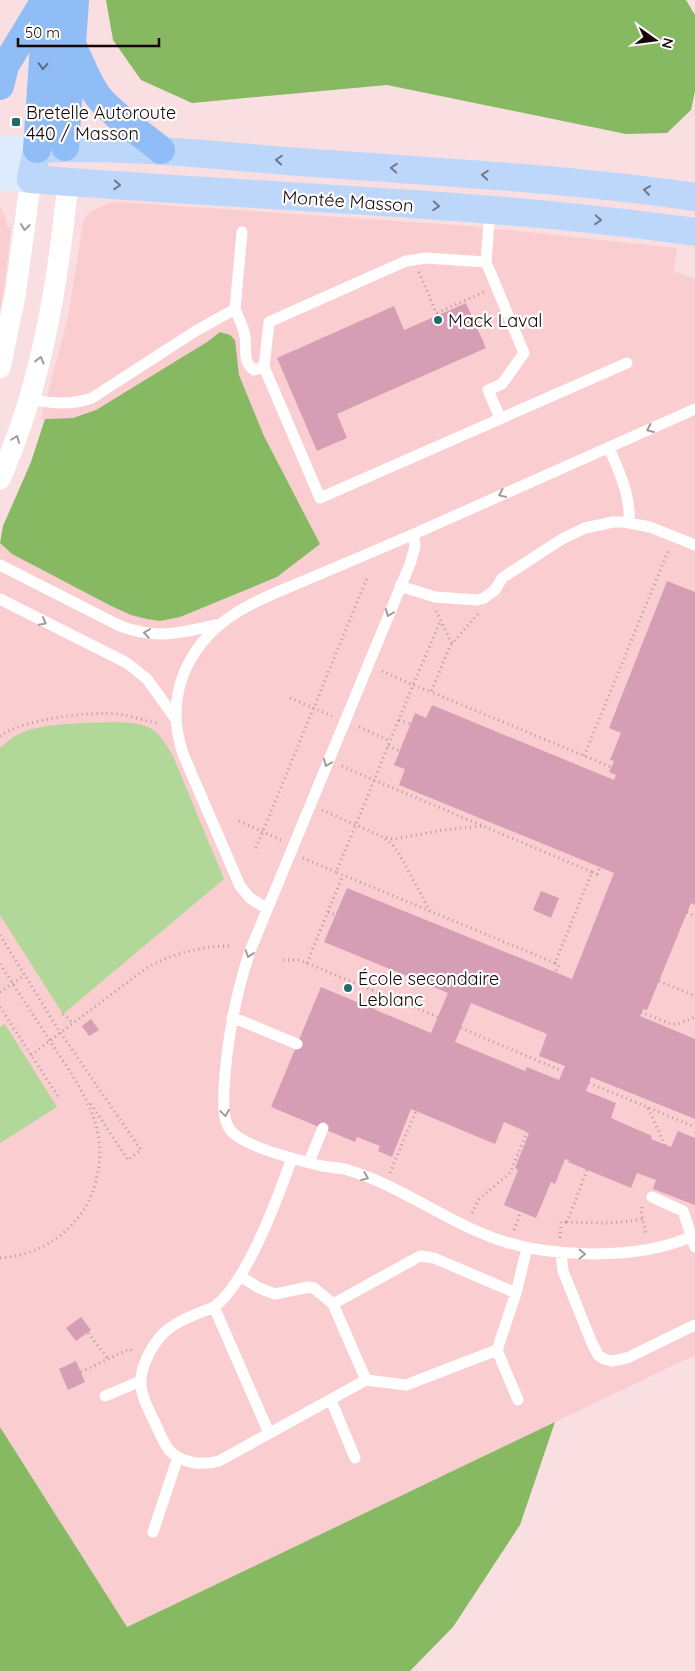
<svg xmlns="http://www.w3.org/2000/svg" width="695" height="1671" font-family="Quicksand,sans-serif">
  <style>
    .built { fill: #faced1 }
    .green { fill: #b1d898 }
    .forest { fill: #86b962 }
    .building { fill: #d69eb4; fill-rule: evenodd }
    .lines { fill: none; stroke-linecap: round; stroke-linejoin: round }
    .path { stroke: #b29a9c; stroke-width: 3; stroke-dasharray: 1 4; stroke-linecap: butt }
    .lane { stroke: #fff; stroke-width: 11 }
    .street { stroke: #fff; stroke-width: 21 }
    .secondary { stroke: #deebfc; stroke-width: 28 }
    .primary { stroke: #bcd7f9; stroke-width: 28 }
    .highway { stroke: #90bdf5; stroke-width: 28 }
    .oneway { stroke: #5a6a8a }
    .oneway2 { stroke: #72788c }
    .oneway3 { stroke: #a39b9c }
    .poi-dot { fill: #216c6b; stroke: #fff; stroke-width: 2 }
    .labels { text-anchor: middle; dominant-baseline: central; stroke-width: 4.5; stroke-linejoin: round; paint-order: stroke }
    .poi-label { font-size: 18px; fill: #180507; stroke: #fff; text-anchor: start }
    .street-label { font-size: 18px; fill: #180507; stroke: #fff }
  </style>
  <rect width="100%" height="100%" fill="#f9dfe1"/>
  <path class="built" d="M120 202 470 226 677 248 674 271 695 279V1355L127 1627 0 1427V543L12 554 111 606 131 615 172 619 277 577 320 544 264 436 220 332 207 342 96 410 73 418 41 419 68 317 83 222 88 213 108 203Z
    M0 206 6 218 7 227H11L5 283 0 310Z"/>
  <path class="green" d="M119 722C151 724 157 728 173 756L224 879 63 1014 0 915V748C6 743 12 737 19 734 43 722 91 723 119 722Z
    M5 1024 57 1107 0 1143V1027Z"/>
  <path class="forest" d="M106 0H686L695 15V91L691 110 667 133 626 134 387 85 192 103 141 80 113 40Z
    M220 332 230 335 235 340 239 375 264 436 320 544 277 577 180 617 160 621 147 619 131 615 111 606 12 554 0 543 3 526 31 462 45 419 73 418 96 410 207 342Z
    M555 1422 520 1525 453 1627 410 1671H0V1427L127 1627Z"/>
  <path class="building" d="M466 303 486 348 337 414 347 438 317 451 277 358 394 306 404 330Z
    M667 581 695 592V905L691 903 647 1010 643 1009 640 1016 695 1039V1119L591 1077 586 1091 616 1103 611 1118 652 1136 651 1139 671 1147 678 1131 695 1138V1205L653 1189 656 1180 637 1173 631 1188 568 1162 569 1160 565 1159 555 1184 551 1182 536 1218 504 1205 518 1170 515 1168 529 1133 527 1132 504 1122 495 1144 411 1109 392 1157 378 1151 380 1146 357 1137 355 1142 271 1107 321 987 431 1033 448 993 324 942 347 888 572 979 614 873 399 785 405 769 394 765 415 713 426 718 432 705 614 780 616 775 609 772 614 761 610 760 621 733 609 728ZM471 1003 547 1034 539 1056 565 1066 559 1080 527 1067 525 1071 455 1042Z
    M541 891 559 898 551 918 533 910Z
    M91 1019 99 1030 89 1036 82 1026Z
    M81 1317 91 1330 76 1341 66 1328Z
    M76 1361 85 1382 68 1390 59 1369Z"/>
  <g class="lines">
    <path class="path" d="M419 272 437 315
      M437 313 484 292
      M436 611 452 644
      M478 614 450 646 431 692 611 767
      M382 671 413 685 441 620
      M290 698 332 716
      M399 720 411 724
      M359 727 390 741
      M0 736C23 719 90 711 118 714 133 716 146 722 160 723
      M388 746 400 751
      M584 756 669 549
      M342 766 374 780 592 872 555 963 336 872C354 830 371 788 388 746L390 741 413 685 431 692
      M322 810 383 837 394 839 443 830 482 826
      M239 821 281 840
      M385 839 393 845 398 852 430 911
      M256 848 367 578
      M303 858 336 872
      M592 872 597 874 600 867
      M328 912 336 915
      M687 912 695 916
      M0 935 60 1032 141 1150 128 1160 89 1101
      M283 960H299L438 1017
      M307 963 343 875
      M555 963 559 965 555 972
      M0 964C17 991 35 1017 52 1044 79 1085 109 1125 97 1176 94 1192 87 1208 76 1220 57 1243 30 1256 0 1258
      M659 981 695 996
      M0 992 25 975
      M0 1007 59 1098
      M373 1009 379 993
      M641 1012 671 1024H678L695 1017
      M63 1014 72 1022
      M461 1028 562 1071
      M31 1055 145 969C171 954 199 946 230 946
      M589 1083 695 1127
      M648 1108 665 1145
      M587 1170 567 1222C595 1223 615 1224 643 1219
      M390 1173 416 1111
      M642 1207 641 1211 646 1235
      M472 1213 479 1199 510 1173 527 1132
      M514 1230 521 1212
      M560 1238 561 1222H567
      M88 1333 108 1359
      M81 1372 129 1349 135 1352"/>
    <path class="lane" d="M490 210 486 262 524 353 502 384 488 390 500 418
      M486 262 426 258 406 261 269 322 264 367 320 498 627 363
      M235 309C238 317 242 324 244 332 248 345 241 362 254 370L264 367
      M30 399C52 404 71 405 92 398L194 332 235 309 242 232
      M695 409 414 534 415 547 410 564 250 951C235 996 227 1040 224 1088 224 1101 222 1116 229 1128 239 1146 301 1161 322 1166 330 1167 340 1168 348 1170 395 1184 436 1214 481 1233 539 1259 637 1262 695 1235
      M609 447C619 473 631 494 629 523
      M0 565 120 626C159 640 177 633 216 625
      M400 586 435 597 477 600 484 598 495 590 502 578 562 539 585 528 613 522H624L650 527 695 545
      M0 599 127 663 147 679 175 718
      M266 908 250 898 240 886 183 754C174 726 173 701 184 673 208 615 260 600 313 577 347 563 381 548 414 534
      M232 1017 297 1044
      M309 1162 323 1128
      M652 1197 683 1211 695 1247
      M561 1253 563 1271 591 1341 598 1355 604 1359 612 1361 627 1358 695 1325
      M240 1276 259 1288 275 1294 309 1287 314 1288 333 1304
      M214 1307C247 1283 278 1197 292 1158
      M497 1350 518 1400
      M366 1380 333 1304 342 1299 420 1256 434 1258 516 1293
      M105 1396 141 1381
      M331 1400 355 1458
      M269 1433 214 1307C195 1315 174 1321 160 1337 150 1349 139 1370 141 1386 142 1398 148 1408 153 1419 158 1428 162 1441 169 1450 181 1463 202 1466 219 1461L366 1380 406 1385 497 1350 516 1293 527 1248
      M153 1532 178 1457"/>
    <path class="street" d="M0 368 15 296 31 179
      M0 479C42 384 58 284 68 182"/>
    <path class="secondary" d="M0 150 37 149
      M0 176 31 179"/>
    <path class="primary" d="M695 197C573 179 451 173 329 164 232 158 135 144 37 149L31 179C252 197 475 201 695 232"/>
    <path class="highway" d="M73 46C80 62 87 80 97 95 112 115 142 134 161 150
      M0 86 5 66 45 0
      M65 147 75 0
      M37 149 47 0"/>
  </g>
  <defs><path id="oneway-chevron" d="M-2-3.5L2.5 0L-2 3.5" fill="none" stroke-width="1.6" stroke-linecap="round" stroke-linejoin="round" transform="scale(1.25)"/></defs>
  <use class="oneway" href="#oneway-chevron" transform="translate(43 66) rotate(93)"/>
  <g class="oneway2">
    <use href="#oneway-chevron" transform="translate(279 160) rotate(-175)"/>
    <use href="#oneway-chevron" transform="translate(394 168) rotate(-176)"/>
    <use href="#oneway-chevron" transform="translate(485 175) rotate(-176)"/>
    <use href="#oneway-chevron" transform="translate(117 185) rotate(4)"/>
    <use href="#oneway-chevron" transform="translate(647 190) rotate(-172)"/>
    <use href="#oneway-chevron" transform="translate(436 206) rotate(4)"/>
    <use href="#oneway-chevron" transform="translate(598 220) rotate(5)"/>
  </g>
  <g class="oneway3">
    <use href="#oneway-chevron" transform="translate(25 227) rotate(96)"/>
    <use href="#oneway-chevron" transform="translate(40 360) rotate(-76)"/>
    <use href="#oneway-chevron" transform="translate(650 429) rotate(156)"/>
    <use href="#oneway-chevron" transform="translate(16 439) rotate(-69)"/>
    <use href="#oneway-chevron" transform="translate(502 494) rotate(156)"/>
    <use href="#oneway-chevron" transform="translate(389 613) rotate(112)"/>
    <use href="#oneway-chevron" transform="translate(43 622) rotate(28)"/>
    <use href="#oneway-chevron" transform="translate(147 633) rotate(-171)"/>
    <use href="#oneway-chevron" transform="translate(327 763) rotate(113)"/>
    <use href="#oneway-chevron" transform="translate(249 954) rotate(109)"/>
    <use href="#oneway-chevron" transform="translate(225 1113) rotate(82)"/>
    <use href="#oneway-chevron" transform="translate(365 1177) rotate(22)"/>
    <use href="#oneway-chevron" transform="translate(582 1254) rotate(-1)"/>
  </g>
  <g class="poi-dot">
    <rect x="11" y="117" width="10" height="10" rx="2.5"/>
    <circle cx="438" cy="320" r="5"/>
    <circle cx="348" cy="988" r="5"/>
  </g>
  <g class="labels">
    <g class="poi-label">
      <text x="26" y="112">Bretelle Autoroute<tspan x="26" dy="21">440 / Masson</tspan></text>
      <text x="448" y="320">Mack Laval</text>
      <text x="358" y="978">École secondaire<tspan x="358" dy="21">Leblanc</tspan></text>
    </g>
    <g class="street-label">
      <text transform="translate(348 201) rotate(4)">Montée Masson</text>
    </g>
  </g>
  <g transform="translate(655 40) rotate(104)" stroke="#ffffff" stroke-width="4" paint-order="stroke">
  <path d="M0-4L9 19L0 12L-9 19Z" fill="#180507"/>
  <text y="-8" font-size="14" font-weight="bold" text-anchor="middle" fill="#180507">N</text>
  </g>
  <path d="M18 38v8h141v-8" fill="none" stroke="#180507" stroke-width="2.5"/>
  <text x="25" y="38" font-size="15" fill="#180507" stroke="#ffffff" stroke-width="4" paint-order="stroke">50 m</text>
</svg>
